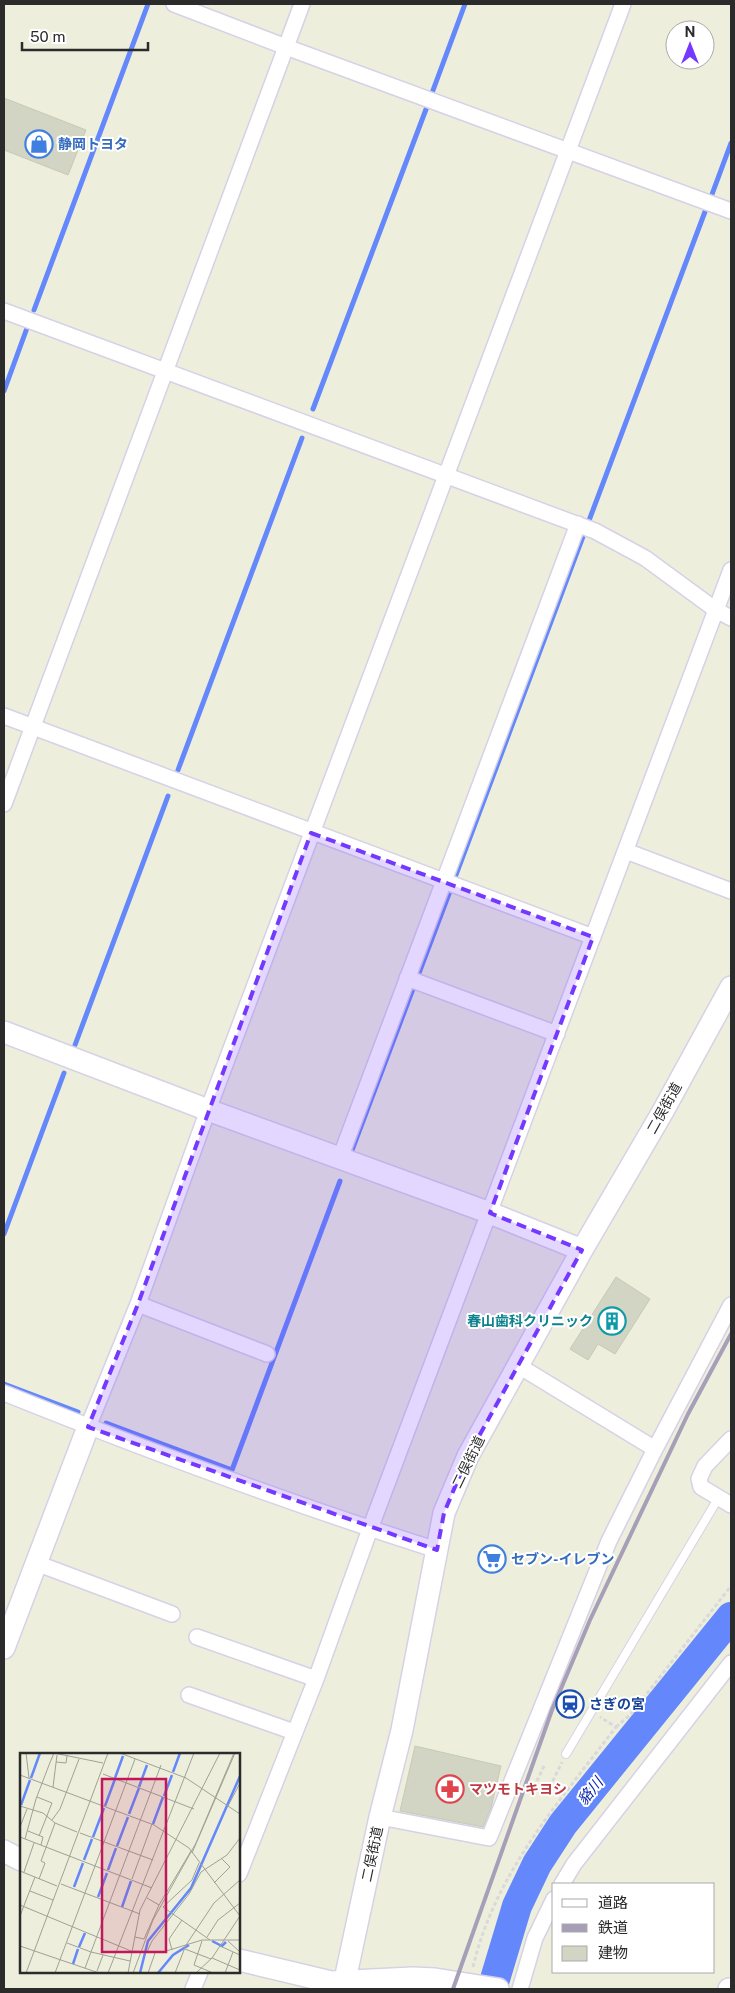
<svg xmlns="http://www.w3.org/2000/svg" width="735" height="1993" font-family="'Public Sans','Noto Sans JP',sans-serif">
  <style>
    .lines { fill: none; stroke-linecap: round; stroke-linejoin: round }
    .stream { stroke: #6488fc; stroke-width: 5 }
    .river { stroke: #6488fc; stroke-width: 30 }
    .building { fill: #d2d4c4; stroke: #c7cab5 }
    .lane-casing { stroke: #d7d1e6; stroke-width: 10 }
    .street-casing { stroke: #d7d1e6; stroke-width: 18 }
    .secondary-casing { stroke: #d7d1e6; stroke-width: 24 }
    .path { stroke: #d9d9d9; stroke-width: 3; stroke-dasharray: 4 2.5; stroke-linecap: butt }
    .lane { stroke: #fff; stroke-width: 8 }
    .street { stroke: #fff; stroke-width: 15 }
    .secondary { stroke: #fff; stroke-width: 21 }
    .rail { stroke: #a79eb8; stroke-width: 4 }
    .marked { fill: #7538ff; fill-opacity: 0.2; stroke: #7538ff; stroke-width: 4; stroke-dasharray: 10 6; stroke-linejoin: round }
    .labels { text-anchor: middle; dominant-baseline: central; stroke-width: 4; stroke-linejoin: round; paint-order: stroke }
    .shop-label { font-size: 14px; font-weight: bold; fill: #366cbe; stroke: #fff; text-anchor: start }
    .street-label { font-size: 14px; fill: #2b2b2b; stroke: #fff }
    .culture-label { font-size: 14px; font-weight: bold; fill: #0d838f; stroke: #fff; text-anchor: end }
    .transit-label { font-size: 14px; font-weight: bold; fill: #164399; stroke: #fff; text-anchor: start }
    .health-label { font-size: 14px; font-weight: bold; fill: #be3a42; stroke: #fff; text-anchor: start }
    .water-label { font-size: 15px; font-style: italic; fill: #001caa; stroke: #fff }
    .inset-river { fill: none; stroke: #6488fc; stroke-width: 2.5 }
    .inset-road { fill: none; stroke: #9fa195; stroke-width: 1 }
    .view { fill: #c2185b; fill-opacity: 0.15; stroke: #c2185b; stroke-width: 2.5 }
    .inset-edge { fill: none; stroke: #2b2b2b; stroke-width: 2.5 }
  </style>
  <rect width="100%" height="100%" fill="#edefdc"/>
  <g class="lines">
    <path class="stream" d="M432 93 465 4
      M711 197 731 143
      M34 310 148 4
      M4 391 27 328
      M313 409 428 104
      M178 770 302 438
      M454 880 706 209
      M75 1045 168 796
      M352 1150 450 891
      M4 1234 64 1073
      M4 1384 78 1412
      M106 1423 232 1470 340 1181"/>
    <path class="river" d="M492 1989 517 1906 537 1864 563 1824 731 1617"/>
  </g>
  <path class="building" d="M4 98 86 130 68 175 4 150Z
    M616 1277 650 1299 615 1354 598 1344 588 1360 570 1349Z
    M415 1746 501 1766 491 1808 483 1827 400 1811Z"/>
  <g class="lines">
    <g class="lane-casing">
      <path id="lane" d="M566 1754 719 1497"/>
    </g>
    <g class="street-casing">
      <path id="street" d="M174 4 286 47 731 211
        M4 311 595 531 645 558 716 610 731 618
        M4 716 593 937
        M4 804 302 4
        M626 851 731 891
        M407 978 557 1034
        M340 1158 578 524
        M138 1304 267 1354
        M4 1393C146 1450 291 1504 437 1550
        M88 1427 138 1304 208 1110 623 4
        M731 1439 705 1466 699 1479 701 1487 731 1505
        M655 1449 731 1305
        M36 1563 172 1614
        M197 1637 316 1679
        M189 1695 294 1732
        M380 1817 489 1838 609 1541 655 1449 519 1366
        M239 1874 316 1679 370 1529 731 570
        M562 1884 574 1864 731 1663
        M193 1989 200 1972
        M520 1989 535 1938 554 1899"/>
    </g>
    <g class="secondary-casing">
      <path id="secondary" d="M4 1032 208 1110 490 1213 582 1250
        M4 1648 88 1427
        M4 1851 21 1860
        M239 1960 331 1982 413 1978 435 1979 498 1989
        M343 1989 380 1817 402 1730 444 1513 468 1456 582 1250 662 1113 731 987
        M729 1989H731"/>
    </g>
    <path class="path" d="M616 1727 631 1714 731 1586
      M534 1787 545 1764
      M547 1793 562 1762
      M473 1967C495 1873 559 1802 616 1727L600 1717"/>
    <use href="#lane" class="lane"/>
    <use href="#street" class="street"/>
    <use href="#secondary" class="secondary"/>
    <path class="rail" d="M453 1989 552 1710 590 1620 688 1414 731 1334"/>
  </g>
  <path class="marked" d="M311 833 593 937 490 1213 582 1250 468 1456 444 1513 437 1550 88 1427 138 1304Z"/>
  <defs>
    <g id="shop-ring" transform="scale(1.4375)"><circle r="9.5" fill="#fff" stroke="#3f7fe0" stroke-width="1.5"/><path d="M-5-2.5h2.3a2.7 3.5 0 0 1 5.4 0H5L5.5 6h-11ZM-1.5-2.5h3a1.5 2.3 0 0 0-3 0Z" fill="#3f7fe0"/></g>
    <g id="building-ring" transform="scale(1.4375)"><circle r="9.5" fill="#fff" stroke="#0f9aa8" stroke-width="1.5"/><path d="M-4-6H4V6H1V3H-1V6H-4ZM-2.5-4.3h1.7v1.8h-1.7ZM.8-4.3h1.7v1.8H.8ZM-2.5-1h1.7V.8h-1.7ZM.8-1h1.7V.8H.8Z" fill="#0f9aa8"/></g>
    <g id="supermarket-ring" transform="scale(1.4375)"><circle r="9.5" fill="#fff" stroke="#3f7fe0" stroke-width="1.5"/><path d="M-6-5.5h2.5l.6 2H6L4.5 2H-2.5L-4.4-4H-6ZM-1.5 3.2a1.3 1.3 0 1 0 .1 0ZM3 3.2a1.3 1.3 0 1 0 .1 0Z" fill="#3f7fe0"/></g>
    <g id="station-ring" transform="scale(1.4375)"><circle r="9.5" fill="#fff" stroke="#1a4fb4" stroke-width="1.5"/><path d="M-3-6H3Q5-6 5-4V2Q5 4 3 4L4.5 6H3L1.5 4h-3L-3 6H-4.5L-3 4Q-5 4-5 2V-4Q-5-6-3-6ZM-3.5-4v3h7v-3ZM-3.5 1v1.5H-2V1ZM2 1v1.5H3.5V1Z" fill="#1a4fb4"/></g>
    <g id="pharmacy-ring" transform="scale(1.4375)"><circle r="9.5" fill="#fff" stroke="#e0444e" stroke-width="1.5"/><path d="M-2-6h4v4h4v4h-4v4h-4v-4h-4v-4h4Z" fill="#e0444e"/></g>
  </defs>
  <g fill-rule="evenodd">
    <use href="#shop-ring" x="39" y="144"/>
    <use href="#building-ring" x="612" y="1321"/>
    <use href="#supermarket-ring" x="492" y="1559"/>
    <use href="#station-ring" x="570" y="1704"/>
    <use href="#pharmacy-ring" x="450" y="1789"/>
  </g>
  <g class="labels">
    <g class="shop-label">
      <text x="58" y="144">静岡トヨタ</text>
      <text x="511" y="1559">セブン-イレブン</text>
    </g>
    <g class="street-label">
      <text transform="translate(664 1108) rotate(-61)">二俣街道</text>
      <text transform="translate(468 1462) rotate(-64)">二俣街道</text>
      <text transform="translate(372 1854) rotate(-78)">二俣街道</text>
    </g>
    <g class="culture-label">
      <text x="593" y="1321">春山歯科クリニック</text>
    </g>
    <g class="transit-label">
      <text x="589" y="1704">さぎの宮</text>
    </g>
    <g class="health-label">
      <text x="469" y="1789">マツモトキヨシ</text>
    </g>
    <g class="water-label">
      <text transform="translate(590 1791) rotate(-51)">貉川</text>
    </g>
  </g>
  <g transform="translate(20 1753)">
    <rect width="220" height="220" fill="#edefdc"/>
    <path class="inset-river" d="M153 19 160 0M11 25 20 0M95 25 103 3M119 34 127 12M144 43 152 22M1 52 10 27M85 53 95 26M109 61 119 35M133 71 143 44M73 84 84 55M97 93 108 64M64 107 72 86M88 117 96 95M54 134 63 110M78 144 87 120M102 154 111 128M192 188 202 193 206 189M59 194 65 180M53 211 58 196M120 220 128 188 171 135 220 23M138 220 153 202 169 192"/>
    <path class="inset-road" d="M6 0 9 25M100 0 166 25 220 61M36 9 46 10 47 3M83 21 174 56M0 22 134 72 169 95 220 163 192 205 176 220M33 34 37 2M17 44 32 50 19 83M0 53 23 60 35 70 57 79M208 53 220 30M32 67 40 56 59 6M0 74 7 56M8 78 23 84 21 92M60 80 133 107M0 84 132 135M5 86 16 46 29 12 34 0 83 10M172 100 215 0M179 110 172 127 143 154 190 187M0 118 37 133M4 119 14 90M19 126 25 110 21 108 35 70M112 126 132 71M194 130 210 114 202 106M41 131 120 161M10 138 33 147M0 152 111 198 143 199 182 187H220M139 152 171 98M0 163 15 124M115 184 124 186 139 152 127 145M187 184 198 167 220 150M182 188 174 212 193 220M208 188 220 199M47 190 71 199 110 208M0 193 79 220M200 193 220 202M165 196 191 206M152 197 149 186 162 167M127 199 132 188 169 141 181 119 207 102 220 85M192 205 220 217M65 215 141 12M77 218 83 202M6 220 88 0M35 220 115 6M88 220 174 0M108 220 120 157 200 0M113 220 133 167 176 90 214 0M128 220 135 200M155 220 166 192 194 150 220 127M205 220 213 199"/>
    <path class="view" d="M82 26H146V199H82Z"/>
    <rect width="220" height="220" class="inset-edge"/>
  </g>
  <rect width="735" height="1993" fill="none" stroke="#2b2b2b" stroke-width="10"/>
  <rect x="552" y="1883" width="162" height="90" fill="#ffffff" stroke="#aaaaaa"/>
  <rect x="562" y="1899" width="25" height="8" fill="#ffffff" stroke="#aaaaaa"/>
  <text x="598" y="1908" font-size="15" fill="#2b2b2b">道路</text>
  <rect x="562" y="1924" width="25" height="8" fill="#a79eb8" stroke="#aaaaaa"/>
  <text x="598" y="1933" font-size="15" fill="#2b2b2b">鉄道</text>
  <rect x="562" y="1946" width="25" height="15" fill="#d2d4c4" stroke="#aaaaaa"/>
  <text x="598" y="1958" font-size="15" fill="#2b2b2b">建物</text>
  <g transform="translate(690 45)"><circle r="24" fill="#ffffff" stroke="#aaaaaa"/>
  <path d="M0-4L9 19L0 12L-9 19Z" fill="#7538ff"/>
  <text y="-8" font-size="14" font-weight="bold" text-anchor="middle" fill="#2b2b2b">N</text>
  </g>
  <path d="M22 42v8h126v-8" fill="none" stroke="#2b2b2b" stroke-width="2.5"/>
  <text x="30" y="42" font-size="15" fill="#2b2b2b" stroke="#ffffff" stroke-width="4" paint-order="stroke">50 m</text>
</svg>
